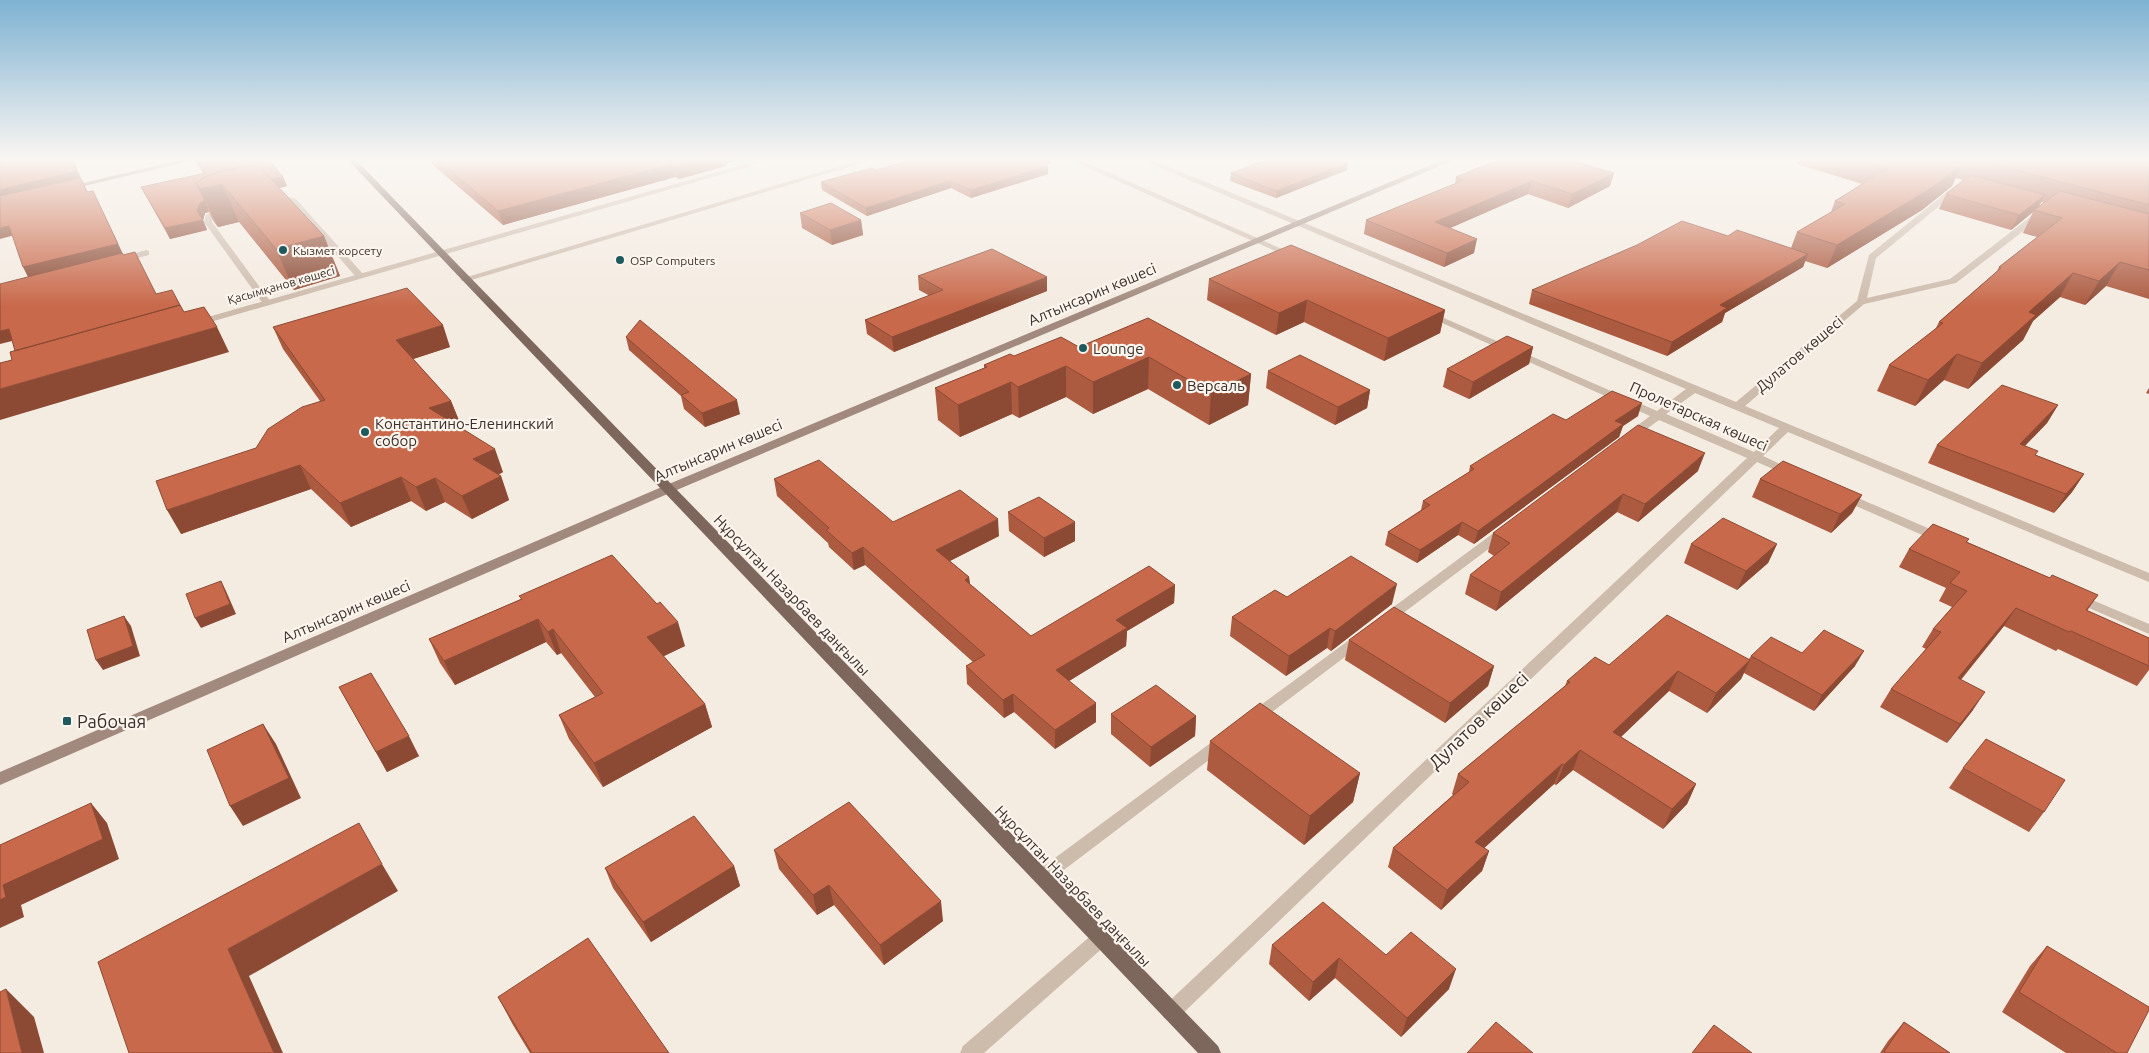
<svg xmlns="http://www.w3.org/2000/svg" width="2149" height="1053" font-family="Ubuntu,sans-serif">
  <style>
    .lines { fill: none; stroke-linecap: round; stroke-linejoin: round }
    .lane { fill: #cdbbac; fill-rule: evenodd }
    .street { fill: #cdbbac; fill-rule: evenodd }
    .secondary { fill: #a18a7d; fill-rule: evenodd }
    .primary { fill: #7d675c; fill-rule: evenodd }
    .wall { fill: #ac5a40; fill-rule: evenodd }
    .shaded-wall { fill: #8c4a34 }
    .building { fill: #c8694b; stroke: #8c4a34 }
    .poi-dot { fill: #1f5a5e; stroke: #fbf5ee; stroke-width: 2 }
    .labels { text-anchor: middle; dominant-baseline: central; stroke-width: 4.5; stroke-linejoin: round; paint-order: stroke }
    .far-poi-label { font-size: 12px; fill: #3b302b; stroke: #fbf5ee; text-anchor: start }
    .far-street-label { font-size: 12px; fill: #3b302b; stroke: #fbf5ee }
    .street-label { font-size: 15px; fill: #3b302b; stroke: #fbf5ee }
    .poi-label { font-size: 15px; fill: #3b302b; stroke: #fbf5ee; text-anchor: start }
    .near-street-label { font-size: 18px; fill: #3b302b; stroke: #fbf5ee }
    .near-poi-label { font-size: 18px; fill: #3b302b; stroke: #fbf5ee; text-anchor: start }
  </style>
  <rect width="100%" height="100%" fill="#f4ebe1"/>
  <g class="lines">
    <path class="lane" d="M270 196 295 198 363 274V278H357L290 202 270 200Z
      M223 205 230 207 213 218 212 222 270 301V305H264L204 222 206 215Z
      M146 250 149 251V255L121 262 117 259Z"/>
    <path class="street" d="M763 159H775L200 325H194L192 323 194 321Z
      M864 159H876L468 281H462L460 279Z
      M1068 159H1078L1298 256 1297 258H1291Z
      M1139 159H1150L1736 402 1857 301 1869 255 1953 187 1960 189 1876 258 1867 298 1950 279 2038 211H2044V215L1956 283 1864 304 1745 406 2149 573V582L1788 432 1763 456 1795 471 1797 473 1795 475H1787L1757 462 1178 1018 1171 1021 1164 1018 1161 1012 1164 1006 1747 458 1659 420 1633 439H1625L1623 437 1625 435 1650 416 1422 314 1424 312H1430L1657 411 1686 389ZM1695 393 1779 428 1754 452 1666 414Z
      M1844 492 1944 535 1946 538 1940 542 1936 541 1840 499 1838 496 1840 493Z
      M1503 528 1507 529 1509 532 1507 535 1390 623H1380L1378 620 1380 617 1499 529Z
      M2078 594 2149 624V634L2073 601 2071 598 2073 595Z
      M1361 633 1366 635 1368 638 1366 641 1260 721 1255 723 1250 721 1247 717 1250 713 1356 635Z
      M1221 737 1226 739 1229 743 1226 747 1048 882 1042 884 1036 882 1033 877 1036 872 1216 739Z
      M1100 931 1106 933 1109 939 1106 945 984 1053H960L963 1046 1094 933Z"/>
    <path class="secondary" d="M184 159H198L67 190 63 188Z
      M1445 159H1456L672 492 0 785V772L664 486Z"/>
    <path class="primary" d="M347 159H355L1218 1046 1221 1053H1198Z"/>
  </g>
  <path class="wall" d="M194 159H268L283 177 287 186 279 188 324 236 340 276 294 290 239 222 218 227 214 222 209 212 205 213 203 220 207 230 170 239 141 187 204 174Z
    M431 159H741L725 164 726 166 679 179 675 177 503 225 433 165Z
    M1501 159 1610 186 1568 208 1528 194 1450 228 1474 253 1444 267 1364 234 1366 220 1455 184 1456 177Z
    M1799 159H2149V299L2106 286 2085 305 2060 297 2033 321 2023 340 1968 389 1944 380 1915 406 1877 391 1889 365 1935 330 1939 322 1997 271 1999 267 2037 237 2023 233 2033 212 2011 230 1939 209 1946 194 1963 180 1956 178 1952 186 1922 210 1827 268 1805 261 1803 267 1725 313 1722 322 1667 356 1529 304 1532 290 1728 236 1791 248 1797 232 1831 212 1835 201 1862 184 1797 164ZM2041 202 2045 203 2038 208Z
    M1278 162 1347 170 1276 198 1230 181 1231 173Z
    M1050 163 1044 165 1048 166V174L971 198 951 188 867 216 822 190 821 182 876 170Z
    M800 213 861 220 863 235 832 245 802 228Z
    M918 276 1047 291 894 352 867 334 865 320 930 296 919 290Z
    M1209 279 1445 310 1440 333 1384 361 1304 322 1276 335 1207 300Z
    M1148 318 1251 374 1248 405 1209 425 1148 389 1093 414 1066 397 1019 418 1012 414 960 437 938 420 935 388 984 368V365L1014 356 1079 347Z
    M273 327 450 347 413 359 451 401 460 423 456 425 503 472 498 475 501 476 509 500 472 519 445 502 426 511 411 501 351 527 311 489 181 534 256 448 320 401 283 349Z
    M626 337 740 414 705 427 684 409 681 396 629 350Z
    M1533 347 1529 364 1469 399 1443 387 1447 369Z
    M1268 371 1370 390 1367 408 1335 425 1266 388Z
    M2149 388V394L2146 393Z
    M2058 405 2047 423 2025 446 2036 455 2084 474 2072 492 2054 513 1928 463 1937 445Z
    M1638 416 1623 426 1619 437 1474 544 1458 535 1417 563 1385 545 1388 532 1421 510 1423 501 1469 472 1470 466 1566 420Z
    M1698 471 1638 522 1617 512 1496 611 1465 594 1470 575 1494 556 1488 552 1493 533Z
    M774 479 893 522 999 536 950 561 969 577 970 584 1031 636 1175 585 1174 603 1127 631 1126 646 1069 681 1096 722 1055 749 1014 712 1004 718 967 684 966 666 973 662 865 565 854 570 829 547 828 543 777 496Z
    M1760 479 1862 495 1852 513 1831 533 1752 497Z
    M1008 512 1075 541 1044 557 1009 531Z
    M1969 539 1967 542 2050 578 2098 595 2087 611 2149 638V670L2137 686 2058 649 2056 651 2004 626 1961 680 1973 710 1947 743 1880 707 1891 689 1926 649 1922 647 1933 629 1952 607 1939 601 1946 588 1899 567 1909 549Z
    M1691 544H1777L1768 563 1737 590 1684 563Z
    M519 596 685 646 663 656 705 704 712 727 603 787 569 739 559 715 595 697 561 653 557 655 546 642 455 685 440 663 429 639 521 599Z
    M1287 597 1392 604 1331 651 1327 648 1286 676 1230 636 1232 617Z
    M1349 640 1494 666 1488 686 1445 723 1345 660Z
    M1802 653 1855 666 1814 711 1744 673 1741 679 1707 713 1669 691 1621 737 1696 784 1687 804 1663 829 1573 770 1556 785 1554 784 1484 848 1489 851 1482 871 1441 910 1388 867 1393 848 1453 795 1452 794 1458 774 1565 686 1567 681 1609 665 1749 659 1751 656Z
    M339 687 419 756 387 772Z
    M1111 714 1196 716 1195 736 1150 767 1111 734Z
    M1210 741 1360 773 1353 802 1304 845 1207 770Z
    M1963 768 2044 812 2029 832 1949 788Z
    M774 850 943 921 884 965 834 905 817 915 779 869Z
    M734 866 740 886 651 942 613 888 605 868Z
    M1272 945 1386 955 1449 989 1401 1037 1335 978 1309 1001 1269 964Z
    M2047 946 2127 1053H2066L2002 1012 2030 966Z
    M498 997 669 1053H530L513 1025Z
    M1904 1022 1950 1053H1880L1888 1041Z"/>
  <path class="shaded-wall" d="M72 159 92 201H0V190Z
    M703 159H741L725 164 726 166 679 179 676 166Z
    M1039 159H1050V163L1035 167V160Z
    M1348 163 1347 170 1276 198V191Z
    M672 164 675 177 503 225 498 211Z
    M1962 164 1952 186 1922 210 1827 268 1837 245Z
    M1048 166V174L971 198V190Z
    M1614 173 1610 186 1568 208 1572 194Z
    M283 177 287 186 265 192 260 182Z
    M950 181 951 188 867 216 866 208Z
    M1532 181 1528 194 1432 236 1435 222Z
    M222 184 239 222 218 227 200 189Z
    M93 191 123 254 28 277 23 267Z
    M2045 195 2037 210H2034L2033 212 2011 230 2019 215Z
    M205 201 209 212 205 213 203 220 207 230 170 239 165 228 197 211 200 203Z
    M861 220 863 235 832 245 830 230Z
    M9 226 15 235 0 239V228Z
    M324 236 340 276 294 290 276 249Z
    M1477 239 1474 253 1444 267 1447 253Z
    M1808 254 1803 267 1725 313 1722 322 1667 356 1672 342 1720 305Z
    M2120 262 2106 286 2085 305 2099 281Z
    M2073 273 2060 297 2033 321 2023 340 1968 389 1982 363 2029 312Z
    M1047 277V291L894 352 892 337Z
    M1307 300 1304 322 1276 335 1279 313Z
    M1445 310 1440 333 1384 361 1388 338Z
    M443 325 450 347 404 362 396 340Z
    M217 327 229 352 0 420V389Z
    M9 329 16 340 0 344V331Z
    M1533 347 1529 364 1469 399 1473 382Z
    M1957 354 1944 380 1915 406 1928 380Z
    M1149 357 1148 389 1093 414V382Z
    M1066 366V397L1019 418 1018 387Z
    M1251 374 1248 405 1209 425 1211 393Z
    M1011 382 1012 414 960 437 958 405Z
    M1370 390 1367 408 1335 425 1338 407Z
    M737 400 740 414 705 427 702 413Z
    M451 401 460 423 438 431 429 408Z
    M1642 403 1638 416 1623 426 1619 437 1474 544 1478 531 1615 421Z
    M2058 405 2047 423 2009 462 2020 444Z
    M495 449 503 472 482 483 473 459Z
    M1705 453 1698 471 1638 522 1645 504Z
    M300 465 311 489 181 534 167 510Z
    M2084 474 2072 492 2054 513 2066 494Z
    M501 476 509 500 472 519 462 496Z
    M401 477 411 501 351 527 340 503Z
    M435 478 445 502 426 511 416 487Z
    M1623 494 1617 512 1496 611 1501 592Z
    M1862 495 1852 513 1831 533 1840 514Z
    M998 519 999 536 938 567 936 550Z
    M1075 522V541L1044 557V538Z
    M1462 522 1458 535 1417 563 1420 550Z
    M1777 544 1768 563 1737 590 1746 571Z
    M863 547 865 565 854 570 852 553Z
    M969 577 971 595 965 580Z
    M221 581 226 591 236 614 201 628 195 618Z
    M1397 584 1392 604 1331 651 1335 631Z
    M1175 585 1174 603 1127 631 1126 646 1056 689V670L1116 620Z
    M2016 608 2004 626 1946 697 1958 678Z
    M124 616 131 626 140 656 103 670 96 660Z
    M538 619 546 642 455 685 444 661Z
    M678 622 685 646 654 661 647 637Z
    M1330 628 1327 648 1286 676 1289 656Z
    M553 629 561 653 557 655 548 632Z
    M1864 651 1855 666 1814 711 1822 695Z
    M1750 660 1741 679 1707 713 1716 693Z
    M1494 666 1488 686 1445 723 1450 703Z
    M1678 671 1669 691 1605 752 1613 732Z
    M1985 692 1973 710 1947 743 1960 724Z
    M1013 694 1014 712 1004 718 1003 700Z
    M1096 703V722L1055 749V730Z
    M705 704 712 727 603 787 594 763Z
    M1196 716 1195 736 1150 767 1151 747Z
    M263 724 276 744 301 798 243 826 230 806Z
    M409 736 419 756 387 772 376 752Z
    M1580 750 1573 770 1556 785 1564 765Z
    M1562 764 1554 784 1469 862 1475 842Z
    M1360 773 1353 802 1304 845 1310 816Z
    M1696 784 1687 804 1663 829 1672 809Z
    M91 803 107 823 119 859 21 905 24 917 0 928V900L3 885Z
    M1489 851 1482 871 1441 910 1447 890Z
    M382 864 398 891 249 976 283 1053H274L228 949Z
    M734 866 740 886 651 942 643 922Z
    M829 885 834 905 817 915 813 895Z
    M941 901 943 921 884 965 880 945Z
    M1339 958 1335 978 1309 1001 1313 982Z
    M1456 969 1449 989 1401 1037 1407 1018Z
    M6 989 34 1017 44 1053H22Z"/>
  <path class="building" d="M0 159H72L77 171 0 190Z
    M196 159H268L283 177 271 179 258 165 224 170 205 177 196 183 205 201 200 203 197 211 203 220 165 228 141 187 206 173Z
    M437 159H703L676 166 672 164 498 211Z
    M915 159H1039L1035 160 1048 166 971 190 950 181 866 208 821 182 872 168 876 170Z
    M1269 159 1278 162 1286 159H1337L1348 163 1276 191 1231 173Z
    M1501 159H1566L1614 173 1572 194 1532 181 1435 222 1477 239 1447 253 1366 220 1464 180 1456 177Z
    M1858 159H1943L1962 164 1933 187 1837 245 1797 232 1845 204 1835 201 1888 168Z
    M1974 159H2149V205Z
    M258 165 324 236 276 249 222 184 200 189 196 183 205 177 224 170Z
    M1970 175 2045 195 2019 215 1946 194Z
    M80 178 87 192 93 191 118 244 23 267 9 226 0 228V196Z
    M2060 191 2149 214V270L2120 262 2099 281 2073 273 2029 312 2036 315 1982 363 1957 354 1928 380 1889 365 1943 323 1939 322 2001 268 1999 267 2062 218 2034 210Z
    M831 203 861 220 830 230 800 213Z
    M1682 221 1728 236 1737 230 1808 254 1720 305 1727 308 1672 342 1532 290 1637 245Z
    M1291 245 1445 310 1388 338 1307 300 1279 313 1209 279Z
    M992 249 1047 277 892 337 865 320 943 290 918 276Z
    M135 252 156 294 172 290 180 305 15 351 9 329 0 331V284L122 253 123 255Z
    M407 288 443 325 396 340 451 401 429 408 495 449 473 459 501 476 462 496 435 478 416 487 401 477 340 503 300 465 167 510 156 481 256 448 268 429 302 407 325 400 273 327Z
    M180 305 184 312 204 307 217 327 0 389V363L12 360 10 352Z
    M1148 318 1251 374 1211 393 1149 357 1093 382 1066 366 1018 387 1011 382 958 405 935 388 987 367 984 365 1010 354 1014 356 1061 337 1079 347Z
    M640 320 737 400 702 413 681 395 689 392 626 337Z
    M1507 336 1533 347 1473 382 1447 369Z
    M1300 355 1370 390 1338 407 1268 371Z
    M2002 385 2058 405 2020 444 2038 451 2035 455 2084 474 2066 494 1937 445Z
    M1612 391 1642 403 1615 421 1623 424 1478 531 1462 522 1420 550 1388 532 1430 505 1423 501 1474 469 1470 466 1553 414 1566 420Z
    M1638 425 1705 453 1645 504 1623 494 1501 592 1470 575 1510 543 1493 533Z
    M819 460 893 522 960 490 998 519 936 550 969 577 965 580 1031 636 1149 566 1175 585 1116 620 1127 628 1056 670 1096 703 1055 730 1013 694 1003 700 966 666 985 655 863 547 852 553 826 530 829 528 774 479Z
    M1783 461 1862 495 1840 514 1760 479Z
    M1039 497 1075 522 1044 538 1008 512Z
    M1723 518 1777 544 1746 571 1691 544Z
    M1933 524 1969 539 1966 542 2050 578 2052 575 2098 595 2086 610 2149 638V666L2071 631 2069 632 2016 608 1958 678 1985 692 1960 724 1891 689 1941 632 1933 629 1967 591 1950 583 1960 572 1909 549Z
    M612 555 657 604 660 602 678 622 647 637 705 704 594 763 559 715 603 693 553 629 548 632 538 619 444 661 429 639 522 599 519 596Z
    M1351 556 1397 584 1335 631 1330 628 1289 656 1232 617 1275 590 1287 597Z
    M221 581 230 604 195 618 186 594Z
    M1394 607 1494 666 1450 703 1349 640Z
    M1667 615 1750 660 1716 693 1678 671 1613 732 1696 784 1672 809 1580 750 1564 765 1562 764 1475 842 1489 851 1447 890 1393 848 1469 782 1458 774 1570 682 1567 681 1595 657 1609 665Z
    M124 616 133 646 96 660 87 630Z
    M1824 630 1864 651 1822 695 1751 656 1771 637 1802 653Z
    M371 673 409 736 376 752 339 687Z
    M1156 685 1196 716 1151 747 1111 714Z
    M1260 703 1360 773 1310 816 1210 741Z
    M263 724 289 778 230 806 207 750Z
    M1986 739 2065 780 2044 812 1963 768Z
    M849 802 941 901 880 945 829 885 813 895 774 850Z
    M91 803 103 839 3 885 6 897 0 900V845Z
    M694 816 734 866 643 922 605 868Z
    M359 823 382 864 228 949 274 1053H129L98 962Z
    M1323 902 1386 955 1411 932 1456 969 1407 1018 1339 958 1313 982 1272 945Z
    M588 938 669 1053H532L498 997Z
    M2047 946 2149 1007V1010L2127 1053H2117L2019 992Z
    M6 989 22 1053H0V992Z
    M1496 1022 1533 1053H1467Z
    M1904 1022 1950 1053H1886L1884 1052Z
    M1714 1025 1752 1053H1692Z"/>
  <linearGradient id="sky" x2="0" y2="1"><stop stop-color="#7eb2d2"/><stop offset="0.52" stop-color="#faf6f2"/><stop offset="1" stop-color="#faf6f2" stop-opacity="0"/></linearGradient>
  <rect width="2149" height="306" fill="url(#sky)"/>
  <g class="poi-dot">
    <circle cx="283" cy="250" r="5"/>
    <circle cx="620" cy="260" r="5"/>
    <circle cx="1083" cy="348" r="5"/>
    <circle cx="1177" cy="385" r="5"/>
    <circle cx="365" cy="432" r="5"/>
    <rect x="62" y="716" width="10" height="10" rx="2.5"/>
  </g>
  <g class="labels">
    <g class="far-poi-label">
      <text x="293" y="250">Кызмет корсету</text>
      <text x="630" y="260">OSP Computers</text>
    </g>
    <g class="far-street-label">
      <text transform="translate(281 285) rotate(-16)">Қасымқанов көшесі</text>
    </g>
    <g class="street-label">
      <text transform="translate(1092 294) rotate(-23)">Алтынсарин көшесі</text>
      <text transform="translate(1799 354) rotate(-40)">Дулатов көшесі</text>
      <text transform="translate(1699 416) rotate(24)">Пролетарская көшесі</text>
      <text transform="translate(718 450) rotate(-23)">Алтынсарин көшесі</text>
      <text transform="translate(792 595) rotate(46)">Нұрсұлтан Назарбаев даңғылы</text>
      <text transform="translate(346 611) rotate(-23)">Алтынсарин көшесі</text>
      <text transform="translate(1073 886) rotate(46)">Нұрсұлтан Назарбаев даңғылы</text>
    </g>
    <g class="poi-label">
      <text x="1093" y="348">Lounge</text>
      <text x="1187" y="385">Версаль</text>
      <text x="375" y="423">Константино-Еленинский<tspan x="375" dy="17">собор</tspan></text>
    </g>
    <g class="near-street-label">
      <text transform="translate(1478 720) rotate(-44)">Дулатов көшесі</text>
    </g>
    <g class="near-poi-label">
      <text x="77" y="721">Рабочая</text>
    </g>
  </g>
</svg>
